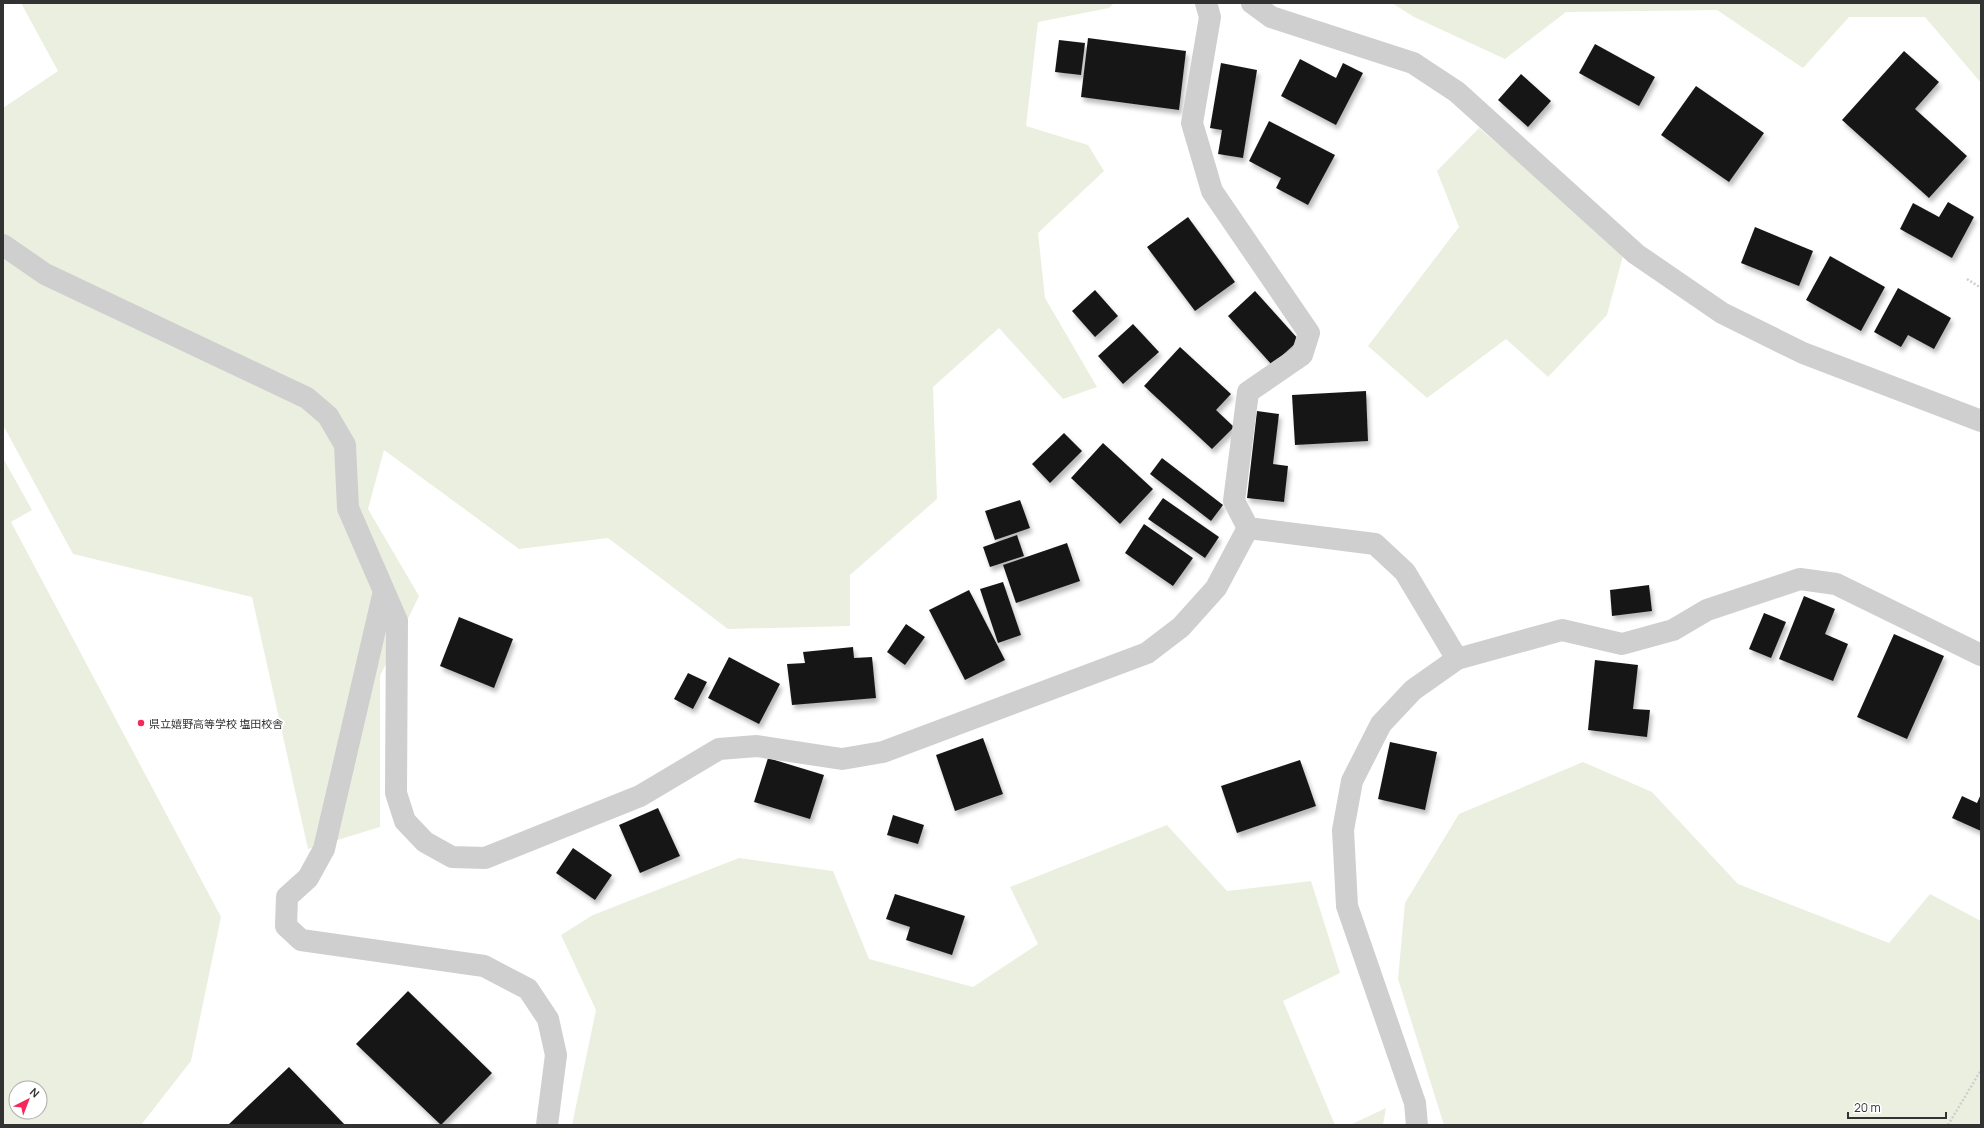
<svg xmlns="http://www.w3.org/2000/svg" width="1984" height="1128" font-family="Manrope,'Noto Sans JP',sans-serif">
  <style>
    .green { fill: #ebefdf; fill-rule: evenodd }
    .building { fill: #191919; filter: url(#shadow) }
    .lines { fill: none; stroke-linecap: round; stroke-linejoin: round }
    .path { stroke: #cfcfcf; stroke-width: 2.5; stroke-dasharray: 2 2; stroke-linecap: butt }
    .minor { stroke: #cfcfcf; stroke-width: 22 }
    .poi-dot { fill: #f5275b; stroke: #fff; stroke-width: 1.5 }
    .labels { text-anchor: middle; dominant-baseline: central; stroke-width: 4; stroke-linejoin: round; paint-order: stroke }
    .poi-label { font-size: 11px; fill: #323232; stroke: #fff; text-anchor: start }
  </style>
  <defs>
    <filter id="shadow"><feDropShadow dx="2.5" dy="4.5" stdDeviation="2" flood-color="#0004"/></filter>
  </defs>
  <rect width="100%" height="100%" fill="#fff"/>
  <path class="green" d="M21 3H1114L1109 8 1038 22 1026 126 1088 145 1104 171 1038 233 1045 298 1097 387 1063 399 999 328 933 387 937 499 850 575V626L728 629 608 538 519 549 384 450 368 509 419 596 380 676V827L308 849 252 597 73 554 3 425V108L58 71Z
    M1392 3H1981V83L1925 17H1849L1803 68 1717 10 1566 12 1505 59 1414 17Z
    M1479 128 1624 252 1607 315 1548 377 1506 339 1427 398 1368 346 1459 227 1437 171Z
    M3 458 32 510 11 522 221 917 191 1061 141 1125H3ZM16 1088H40V1112H16Z
    M1583 762 1652 792 1738 884 1889 943 1930 894 1981 921V1125H1444L1398 979 1405 903 1459 814Z
    M1167 825 1227 891 1311 881 1340 973 1283 1001 1335 1125H572L596 1010 561 935 593 915 739 858 833 871 869 959 973 987 1038 944 1010 887Z
    M1386 1108 1383 1125H1350Z"/>
  <path class="building" d="M1088 38 1186 51 1179 110 1081 97Z
    M1059 40 1085 43 1081 75 1055 72Z
    M1595 44 1655 77 1639 106 1579 73Z
    M1904 51 1939 82 1915 109 1967 156 1929 198 1842 120Z
    M1300 59 1336 78 1343 63 1363 73 1336 125 1281 96Z
    M1221 63 1257 70 1243 158 1218 154 1222 130 1210 128Z
    M1521 74 1551 101 1528 127 1498 100Z
    M1696 86 1764 133 1729 182 1661 135Z
    M1269 121 1335 155 1308 205 1276 188 1281 178 1249 161Z
    M1948 202 1974 217 1952 258 1900 229 1913 203 1939 217Z
    M1188 217 1235 282 1195 311 1147 247Z
    M1755 227 1813 251 1799 286 1741 263Z
    M1830 256 1885 287 1861 331 1806 300Z
    M1898 288 1951 318 1934 349 1908 335 1901 347 1874 332Z
    M1095 290 1118 316 1095 337 1072 311Z
    M1255 291 1299 340 1272 365 1228 316Z
    M1133 324 1159 352 1123 384 1098 356Z
    M1180 347 1231 394 1216 410 1234 427 1212 449 1144 386Z
    M1366 391 1368 441 1295 445 1292 395Z
    M1257 411 1279 414 1273 464 1288 466 1284 502 1247 498Z
    M1064 433 1082 451 1050 483 1032 464Z
    M1103 443 1153 489 1120 524 1071 478Z
    M1162 458 1223 505 1211 521 1150 474Z
    M1163 498 1219 537 1205 558 1148 519Z
    M1020 500 1030 528 995 540 985 511Z
    M1144 524 1193 558 1173 586 1125 553Z
    M1017 535 1024 556 990 567 983 547Z
    M1067 543 1080 581 1016 603 1003 565Z
    M1003 582 1021 635 998 643 980 589Z
    M1649 585 1652 611 1612 616 1610 590Z
    M969 590 1005 660 965 680 929 610Z
    M1804 596 1835 609 1825 634 1848 644 1833 681 1779 659Z
    M1764 613 1786 622 1771 658 1749 649Z
    M459 617 513 639 494 688 440 666Z
    M906 624 925 637 905 665 887 652Z
    M1894 634 1944 656 1907 739 1857 717Z
    M853 647 854 658 872 657 876 698 792 705 787 664 805 663 803 652Z
    M729 657 780 684 759 724 708 698Z
    M1595 660 1638 665 1633 709 1650 710 1647 737 1588 730Z
    M688 673 707 682 693 709 674 699Z
    M983 738 1003 794 955 811 936 755Z
    M1390 742 1437 752 1425 810 1378 799Z
    M768 758 824 775 810 819 754 802Z
    M1300 760 1316 806 1237 833 1221 786Z
    M1981 794V831L1952 818 1962 796 1977 803Z
    M658 808 680 856 640 873 619 825Z
    M893 815 924 825 918 844 887 835Z
    M573 848 612 875 595 900 556 873Z
    M895 894 965 916 952 955 906 940 910 927 886 919Z
    M408 991 492 1073 441 1125 356 1044Z
    M289 1067 345 1125H228Z"/>
  <g class="lines">
    <path class="path" d="M1967 279 1981 288
      M1948 1125 1981 1070"/>
    <path class="minor" d="M1206 3 1210 17 1192 123 1212 191 1309 333 1302 355 1248 392 1234 501 1248 528
      M1252 3 1271 17 1413 63 1457 92 1636 254 1722 313 1803 353 1981 421
      M3 245 45 274 307 398 328 416 345 445 348 508 397 621 396 793 405 821 425 842 452 857 485 858 640 796 719 749 757 746 842 759 883 752 1147 653 1181 627 1216 588 1248 528
      M1248 528 1375 544 1405 572 1457 659
      M384 591 324 849 308 878 287 897 286 926 301 940 484 966 528 989 548 1019 556 1055 547 1125
      M1417 1125 1415 1103 1347 906 1343 830 1352 781 1381 724 1413 690 1457 659 1562 630 1622 644 1673 630 1707 610 1800 579 1836 584 1981 655"/>
  </g>
  <circle class="poi-dot" cx="141" cy="723" r="4"/>
  <g class="labels">
    <g class="poi-label">
      <text x="149" y="723">県立嬉野高等学校 塩田校舎</text>
    </g>
  </g>
  <rect width="1984" height="1128" fill="none" stroke="#323232" stroke-width="8"/>
  <g transform="translate(28 1100) rotate(42)"><circle r="19" fill="#ffffff" stroke="#adadad"/>
  <path d="M0-3L7 15L0 10L-7 15Z" fill="#f5275b"/>
  <text y="-6" font-size="11" font-weight="bold" text-anchor="middle" fill="#323232">N</text>
  </g>
  <path d="M1848 1112v6h98v-6" fill="none" stroke="#323232" stroke-width="2"/>
  <text x="1854" y="1112" font-size="12" fill="#323232" stroke="#ffffff" stroke-width="3" paint-order="stroke">20 m</text>
</svg>
